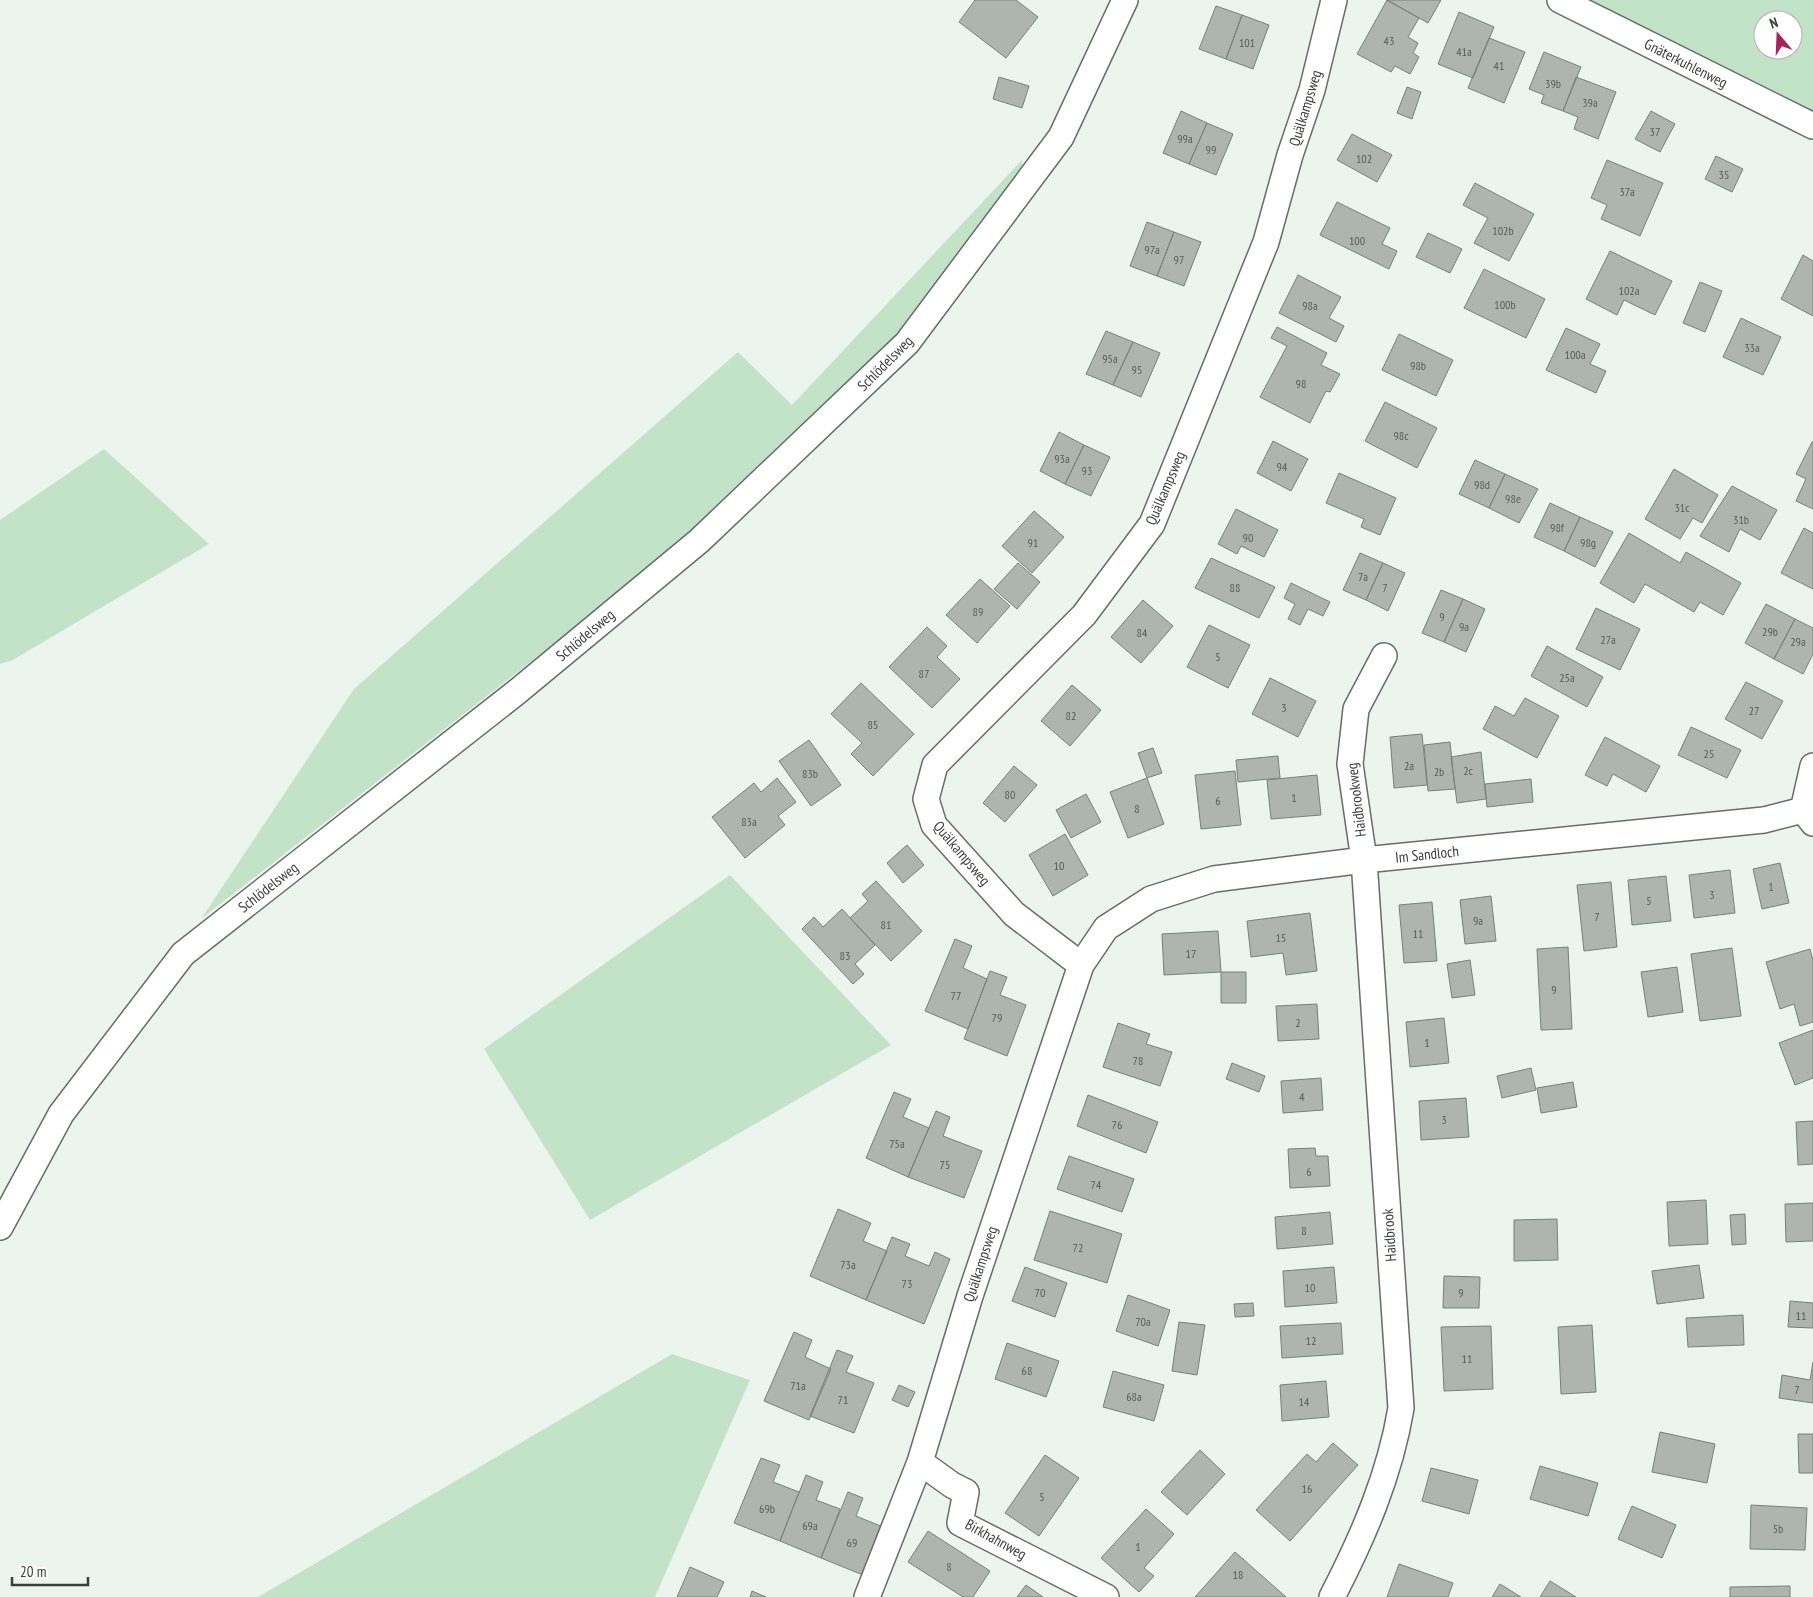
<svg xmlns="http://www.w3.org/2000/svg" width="1813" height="1597" font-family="'PT Sans Narrow',sans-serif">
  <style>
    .green { fill: #c3e3c8; fill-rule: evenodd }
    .building { fill: #aeb5af; stroke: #79807a }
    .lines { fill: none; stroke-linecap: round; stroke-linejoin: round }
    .street-casing { stroke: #666d68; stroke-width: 28 }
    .street { stroke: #fff; stroke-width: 25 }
    .labels { text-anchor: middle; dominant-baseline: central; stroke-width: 4; stroke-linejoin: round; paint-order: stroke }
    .number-label { font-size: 12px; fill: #575b57 }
    .street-label { font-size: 15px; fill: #3a3d3a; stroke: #fff }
  </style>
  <rect width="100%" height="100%" fill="#ecf4ee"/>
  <path class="green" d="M1587 0H1813V114ZM1763 20H1793V50H1763Z
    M1022 160V173L902 333 656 564 201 919 354 689 738 352 792 405Z
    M104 449 209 544 11 661 0 664V520Z
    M730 875 891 1045 590 1220 484 1049Z
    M672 1354 750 1380 655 1597H258Z"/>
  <path class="building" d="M975 0H1016L1038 17 1006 58 959 22Z
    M1387 0H1441L1428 23Z
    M1387 0 1419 18 1408 37 1418 43 1413 53 1419 57 1410 74 1395 66 1391 72 1357 54Z
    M1216 6 1242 15 1226 59 1199 49Z
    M1459 12 1494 27 1473 78 1438 64Z
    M1242 15 1269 25 1253 69 1226 59Z
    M1489 38 1525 52 1504 103 1468 88Z
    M1544 52 1581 67 1563 111 1541 103 1544 95 1529 89Z
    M999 77 1029 86 1022 108 993 99Z
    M1576 77 1616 92 1598 139 1574 129 1578 117 1563 111Z
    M1407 87 1421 92 1412 119 1397 113Z
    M1181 111 1207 123 1189 164 1163 153Z
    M1651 111 1675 124 1660 152 1635 139Z
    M1207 123 1233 134 1216 175 1189 164Z
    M1352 134 1392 155 1377 182 1337 160Z
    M1716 156 1743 169 1732 192 1705 179Z
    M1607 160 1663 183 1640 236 1601 219 1607 205 1591 198Z
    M1475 183 1534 214 1509 261 1474 243 1488 218 1463 205Z
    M1337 202 1390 228 1382 244 1397 251 1389 269 1320 235Z
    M1147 222 1174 232 1157 276 1130 266Z
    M1174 232 1201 242 1184 286 1157 276Z
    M1428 233 1462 249 1450 273 1416 257Z
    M1610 251 1672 281 1655 315 1624 300 1617 315 1586 299Z
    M1803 255 1813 261V316L1781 299Z
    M1484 269 1545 299 1526 338 1464 308Z
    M1298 275 1341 297 1329 318 1344 326 1336 342 1279 313Z
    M1700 282 1722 291 1705 332 1683 323Z
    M1741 318 1781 337 1763 375 1723 357Z
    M1277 327 1327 353 1321 365 1340 374 1330 392 1326 391 1310 423 1260 397 1287 346 1271 338Z
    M1566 328 1600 344 1590 364 1606 371 1596 393 1546 370Z
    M1106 331 1133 342 1113 385 1086 374Z
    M1399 334 1453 360 1436 396 1382 370Z
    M1133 342 1160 353 1141 397 1113 385Z
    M1385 402 1437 428 1417 468 1365 441Z
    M1059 432 1084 445 1065 484 1040 471Z
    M1273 441 1308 459 1291 491 1257 473Z
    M1812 442H1813V509L1796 501 1806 479 1796 474Z
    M1084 445 1110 457 1091 496 1065 484Z
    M1475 460 1505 474 1489 508 1459 494Z
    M1674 469 1718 495 1702 523 1693 518 1680 539 1645 519Z
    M1339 473 1396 498 1380 535 1361 527 1364 519 1326 503Z
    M1505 474 1538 489 1519 523 1489 508Z
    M1732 486 1777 510 1760 540 1740 529 1729 552 1700 536Z
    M1550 503 1580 517 1564 551 1534 537Z
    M1236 509 1278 530 1264 557 1241 546 1237 554 1218 544Z
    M1034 511 1064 537 1032 573 1002 546Z
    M1580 517 1613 532 1595 567 1564 551Z
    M1804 528 1813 533V589L1781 573Z
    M1629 533 1680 563 1686 552 1741 583 1723 615 1700 602 1694 612 1645 584 1634 603 1600 583Z
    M1360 553 1383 563 1366 600 1343 590Z
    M1211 558 1275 587 1259 618 1195 588Z
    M1018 563 1040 582 1017 609 994 589Z
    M1383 563 1405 573 1388 611 1366 600Z
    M980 579 1010 606 977 643 946 615Z
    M1291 583 1330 602 1323 616 1308 609 1300 625 1288 619 1295 604 1284 598Z
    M1441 590 1463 599 1444 642 1422 633Z
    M1463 599 1485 609 1466 652 1444 642Z
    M1143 600 1173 626 1141 663 1111 637Z
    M1766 604 1795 619 1774 659 1745 643Z
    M1596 608 1640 629 1620 670 1576 649Z
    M1795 619 1813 628V654L1803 674 1774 659Z
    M1209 625 1250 645 1228 688 1187 667Z
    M927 627 947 646 937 657 960 679 932 708 889 667Z
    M1547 646 1603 677 1587 707 1531 676Z
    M1270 678 1316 701 1298 737 1252 714Z
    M1746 682 1783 701 1762 739 1725 719Z
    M861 683 914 734 873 776 851 754 862 743 831 714Z
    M1072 685 1101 710 1070 746 1041 721Z
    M1525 698 1559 716 1537 758 1483 729 1495 706 1514 716Z
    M1691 727 1741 750 1727 778 1678 755Z
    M1422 734 1427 785 1394 788 1390 737Z
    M1605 737 1660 766 1646 792 1613 774 1607 786 1585 775Z
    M809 740 841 785 811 806 779 761Z
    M1450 742 1455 789 1428 791 1424 745Z
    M1153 748 1162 773 1147 778 1138 753Z
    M1481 752 1486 799 1457 803 1451 757Z
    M1278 756 1280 778 1238 782 1236 760Z
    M1014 766 1037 785 1005 822 983 803Z
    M1235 771 1241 825 1201 829 1195 775Z
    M1317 775 1321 815 1271 819 1267 780Z
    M777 778 796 802 778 816 785 825 745 858 712 817 754 783 761 792Z
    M1147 778 1164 824 1128 838 1110 792Z
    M1531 779 1533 802 1487 807 1485 784Z
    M1086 794 1101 822 1071 838 1056 810Z
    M1065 834 1088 875 1053 896 1029 855Z
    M907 845 924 865 903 883 887 863Z
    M1780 863 1789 903 1762 909 1753 869Z
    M1730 870 1735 913 1694 918 1689 875Z
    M1666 876 1671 921 1632 925 1628 880Z
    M876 881 922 931 891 961 850 918 868 901 862 894Z
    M1611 882 1617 947 1584 951 1577 885Z
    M1491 896 1496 941 1465 944 1460 900Z
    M1432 902 1437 961 1404 963 1399 905Z
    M842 909 875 945 855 964 864 974 853 984 802 929 814 917 823 927Z
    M1310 913 1317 971 1286 975 1283 953 1251 957 1247 921Z
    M1218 931 1221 972 1164 975 1162 934Z
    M955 939 972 946 963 968 987 979 968 1029 925 1011Z
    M1568 947 1572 1029 1541 1030 1537 949Z
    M1732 948 1741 1016 1700 1021 1691 954Z
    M1810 949 1813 960V1022L1800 1026 1794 1004 1780 1009 1766 962Z
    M1470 960 1475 995 1452 998 1447 964Z
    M1677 967 1683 1012 1648 1017 1641 972Z
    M990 971 1007 977 1000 995 1026 1005 1007 1056 964 1039Z
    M1221 972H1246V1003H1221Z
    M1317 1004 1319 1039 1278 1041 1276 1006Z
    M1444 1018 1449 1063 1410 1067 1406 1022Z
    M1118 1023 1150 1034 1146 1044 1172 1052 1160 1086 1103 1067Z
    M1813 1030V1078L1795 1085 1779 1043Z
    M1232 1063 1265 1076 1259 1092 1226 1079Z
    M1531 1068 1536 1090 1502 1098 1497 1076Z
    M1321 1078 1323 1110 1283 1113 1281 1081Z
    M1573 1082 1577 1107 1541 1113 1537 1088Z
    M894 1092 911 1099 903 1117 929 1128 908 1177 866 1158Z
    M1088 1095 1158 1122 1146 1153 1077 1126Z
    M1466 1098 1469 1137 1421 1140 1419 1101Z
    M936 1111 950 1117 943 1136 982 1151 964 1198 908 1177Z
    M1813 1121V1164L1798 1165 1796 1122Z
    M1315 1148 1316 1156H1328L1330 1186 1290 1188 1288 1149Z
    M1069 1156 1134 1179 1122 1212 1057 1189Z
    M1706 1200 1708 1244 1669 1246 1667 1202Z
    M1813 1203V1241L1786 1242 1785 1204Z
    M838 1209 871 1223 863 1241 887 1251 866 1300 810 1276Z
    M1050 1211 1122 1234 1107 1283 1034 1260Z
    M1330 1212 1333 1244 1277 1249 1275 1217Z
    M1745 1214 1746 1244 1732 1245 1730 1215Z
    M1557 1219 1558 1260 1514 1261V1220Z
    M892 1237 910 1244 905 1256 929 1266 935 1252 950 1259 924 1324 866 1300Z
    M1699 1265 1704 1298 1657 1304 1652 1271Z
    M1025 1267 1067 1283 1055 1317 1012 1301Z
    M1334 1267 1337 1303 1285 1307 1283 1271Z
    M1444 1276 1480 1277 1479 1308H1443Z
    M1128 1295 1170 1310 1158 1346 1116 1331Z
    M1790 1301 1813 1303V1328L1788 1327Z
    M1253 1303 1254 1316 1235 1317 1234 1304Z
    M1743 1315 1744 1345 1688 1347 1686 1318Z
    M1179 1322 1205 1325 1197 1375 1172 1371Z
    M1341 1323 1343 1354 1282 1358 1280 1326Z
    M1592 1325 1596 1392 1561 1394 1558 1327Z
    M1491 1326 1493 1389 1444 1391 1441 1327Z
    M794 1332 812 1340 805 1357 831 1369 809 1420 764 1401Z
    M1007 1343 1059 1361 1046 1397 995 1379Z
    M837 1350 853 1356 846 1372 874 1383 854 1433 810 1416Z
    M1813 1362V1403L1779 1398 1782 1375 1810 1380Z
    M1113 1371 1164 1385 1154 1421 1103 1407Z
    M1326 1381 1329 1417 1282 1421 1280 1385Z
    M899 1385 915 1392 908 1407 892 1400Z
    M1660 1432 1715 1444 1707 1483 1652 1472Z
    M1798 1434H1813V1473H1799Z
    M1333 1443 1358 1465 1290 1541 1256 1510 1307 1454 1316 1462Z
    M1200 1450 1225 1474 1187 1515 1161 1492Z
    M1045 1455 1079 1478 1039 1536 1005 1513Z
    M761 1458 780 1465 773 1482 799 1492 780 1541 734 1523Z
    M1540 1466 1598 1483 1588 1516 1530 1499Z
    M1431 1468 1478 1480 1469 1514 1422 1501Z
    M806 1475 823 1482 816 1500 840 1509 821 1558 780 1541Z
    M848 1492 863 1498 856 1516 883 1527 863 1575 821 1558Z
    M1751 1505 1807 1508 1805 1550 1750 1549Z
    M1632 1506 1676 1525 1662 1558 1618 1539Z
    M1146 1509 1174 1534 1144 1568 1154 1576 1139 1592 1101 1558Z
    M928 1531 990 1571 973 1597H963L908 1562Z
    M1235 1552 1286 1597H1195Z
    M1399 1564 1453 1583 1448 1597H1387Z
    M690 1567 724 1582 717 1597H677Z
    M1550 1581 1576 1597H1540Z
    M1500 1584 1521 1597H1492Z
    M1026 1585 1043 1597H1017Z
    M1790 1586V1597H1730V1587Z
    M752 1591 766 1597H750Z"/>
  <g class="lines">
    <g class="street-casing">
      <path id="street" d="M1560 0 1813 126
        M1813 766 1803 810 1813 823
        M1081 965 1014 914 934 825 926 799 935 765 1084 615 1152 524 1266 242 1290 155 1312 90 1334 0
        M0 1227 61 1114 183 954 518 691 699 541 907 343 1061 137 1125 0
        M920 1462 952 1485 966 1492 960 1523 1106 1597
        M867 1597 920 1462 970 1296 1081 965 1106 928 1151 899 1214 879 1364 860 1764 820 1803 810
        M1332 1597C1363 1537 1390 1475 1401 1408L1364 860 1350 764 1356 709 1384 656"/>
    </g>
    <use href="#street" class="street"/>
  </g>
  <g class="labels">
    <g class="number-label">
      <text x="1389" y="40">43</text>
      <text x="1247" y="42">101</text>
      <text x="1464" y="51">41a</text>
      <text x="1499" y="65">41</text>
      <text x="1553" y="83">39b</text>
      <text x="1590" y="102">39a</text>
      <text x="1655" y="131">37</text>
      <text x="1185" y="138">99a</text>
      <text x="1211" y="149">99</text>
      <text x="1364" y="158">102</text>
      <text x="1724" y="174">35</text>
      <text x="1627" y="191">37a</text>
      <text x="1503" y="230">102b</text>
      <text x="1357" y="240">100</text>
      <text x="1152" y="249">97a</text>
      <text x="1179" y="259">97</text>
      <text x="1629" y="290">102a</text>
      <text x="1505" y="304">100b</text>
      <text x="1310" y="305">98a</text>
      <text x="1752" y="347">33a</text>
      <text x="1575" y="354">100a</text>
      <text x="1110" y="358">95a</text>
      <text x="1418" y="365">98b</text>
      <text x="1137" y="369">95</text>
      <text x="1301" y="383">98</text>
      <text x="1401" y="435">98c</text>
      <text x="1062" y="458">93a</text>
      <text x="1282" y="466">94</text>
      <text x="1087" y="470">93</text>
      <text x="1482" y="484">98d</text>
      <text x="1513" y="498">98e</text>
      <text x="1682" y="507">31c</text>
      <text x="1741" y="519">31b</text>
      <text x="1557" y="527">98f</text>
      <text x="1248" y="537">90</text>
      <text x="1033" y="542">91</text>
      <text x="1588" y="542">98g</text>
      <text x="1363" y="576">7a</text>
      <text x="1235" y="587">88</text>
      <text x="1385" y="587">7</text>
      <text x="978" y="611">89</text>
      <text x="1442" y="616">9</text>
      <text x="1464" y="626">9a</text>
      <text x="1770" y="631">29b</text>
      <text x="1142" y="632">84</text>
      <text x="1608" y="639">27a</text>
      <text x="1798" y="641">29a</text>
      <text x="1218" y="656">5</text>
      <text x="924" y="673">87</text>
      <text x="1567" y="677">25a</text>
      <text x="1284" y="707">3</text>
      <text x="1754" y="710">27</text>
      <text x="1071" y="715">82</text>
      <text x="873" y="724">85</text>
      <text x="1709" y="753">25</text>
      <text x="1409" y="765">2a</text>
      <text x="1468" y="770">2c</text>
      <text x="1439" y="771">2b</text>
      <text x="810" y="773">83b</text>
      <text x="1010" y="794">80</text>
      <text x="1294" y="797">1</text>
      <text x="1218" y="800">6</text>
      <text x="1137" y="808">8</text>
      <text x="749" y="821">83a</text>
      <text x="1059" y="865">10</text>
      <text x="1771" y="886">1</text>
      <text x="1712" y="894">3</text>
      <text x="1649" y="900">5</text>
      <text x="1597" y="916">7</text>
      <text x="1478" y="920">9a</text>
      <text x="886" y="924">81</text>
      <text x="1418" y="933">11</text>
      <text x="1281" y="937">15</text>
      <text x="1191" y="953">17</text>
      <text x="845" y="955">83</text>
      <text x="1554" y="989">9</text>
      <text x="956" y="995">77</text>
      <text x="997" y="1017">79</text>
      <text x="1298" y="1022">2</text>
      <text x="1427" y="1042">1</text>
      <text x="1138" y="1060">78</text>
      <text x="1302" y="1096">4</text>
      <text x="1444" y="1119">3</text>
      <text x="1117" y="1124">76</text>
      <text x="897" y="1143">75a</text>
      <text x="945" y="1164">75</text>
      <text x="1309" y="1171">6</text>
      <text x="1096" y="1184">74</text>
      <text x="1304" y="1230">8</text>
      <text x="1078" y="1247">72</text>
      <text x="848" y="1264">73a</text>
      <text x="907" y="1283">73</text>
      <text x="1310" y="1287">10</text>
      <text x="1040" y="1292">70</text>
      <text x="1461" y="1292">9</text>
      <text x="1801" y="1315">11</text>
      <text x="1143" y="1321">70a</text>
      <text x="1311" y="1340">12</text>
      <text x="1467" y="1358">11</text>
      <text x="1027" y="1370">68</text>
      <text x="798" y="1385">71a</text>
      <text x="1797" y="1389">7</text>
      <text x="1134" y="1396">68a</text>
      <text x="843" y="1399">71</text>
      <text x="1304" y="1401">14</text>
      <text x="1307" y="1488">16</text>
      <text x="1042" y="1496">5</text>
      <text x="767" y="1508">69b</text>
      <text x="810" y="1525">69a</text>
      <text x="1778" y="1528">5b</text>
      <text x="852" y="1542">69</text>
      <text x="1138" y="1546">1</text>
      <text x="949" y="1566">8</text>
      <text x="1238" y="1574">18</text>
    </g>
    <g class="street-label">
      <text transform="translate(1686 63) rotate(27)">Gnäterkuhlenweg</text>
      <text transform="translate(1305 108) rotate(-73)">Quälkampsweg</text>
      <text transform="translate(885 363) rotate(-45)">Schlödelsweg</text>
      <text transform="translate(1165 488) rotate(-67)">Quälkampsweg</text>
      <text transform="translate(585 635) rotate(-40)">Schlödelsweg</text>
      <text transform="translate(1356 800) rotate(-97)">Haidbrookweg</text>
      <text transform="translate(962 853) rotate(50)">Quälkampsweg</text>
      <text transform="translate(1427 854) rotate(-6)">Im Sandloch</text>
      <text transform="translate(268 887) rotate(-38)">Schlödelsweg</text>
      <text transform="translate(1389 1235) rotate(-94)">Haidbrook</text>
      <text transform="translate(980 1264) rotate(-72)">Quälkampsweg</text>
      <text transform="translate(996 1539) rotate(29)">Birkhahnweg</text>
    </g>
  </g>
  <g transform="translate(1778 35) rotate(341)"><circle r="24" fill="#ffffff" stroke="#b0b1b0"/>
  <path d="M0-4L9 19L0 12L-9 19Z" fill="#ad205e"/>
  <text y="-8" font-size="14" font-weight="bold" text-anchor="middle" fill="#3a3d3a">N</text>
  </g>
  <path d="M12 1577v8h76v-8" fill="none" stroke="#3a3d3a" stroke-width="2.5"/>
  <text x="20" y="1577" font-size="15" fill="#3a3d3a" stroke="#ffffff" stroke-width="4" paint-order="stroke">20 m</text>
</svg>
